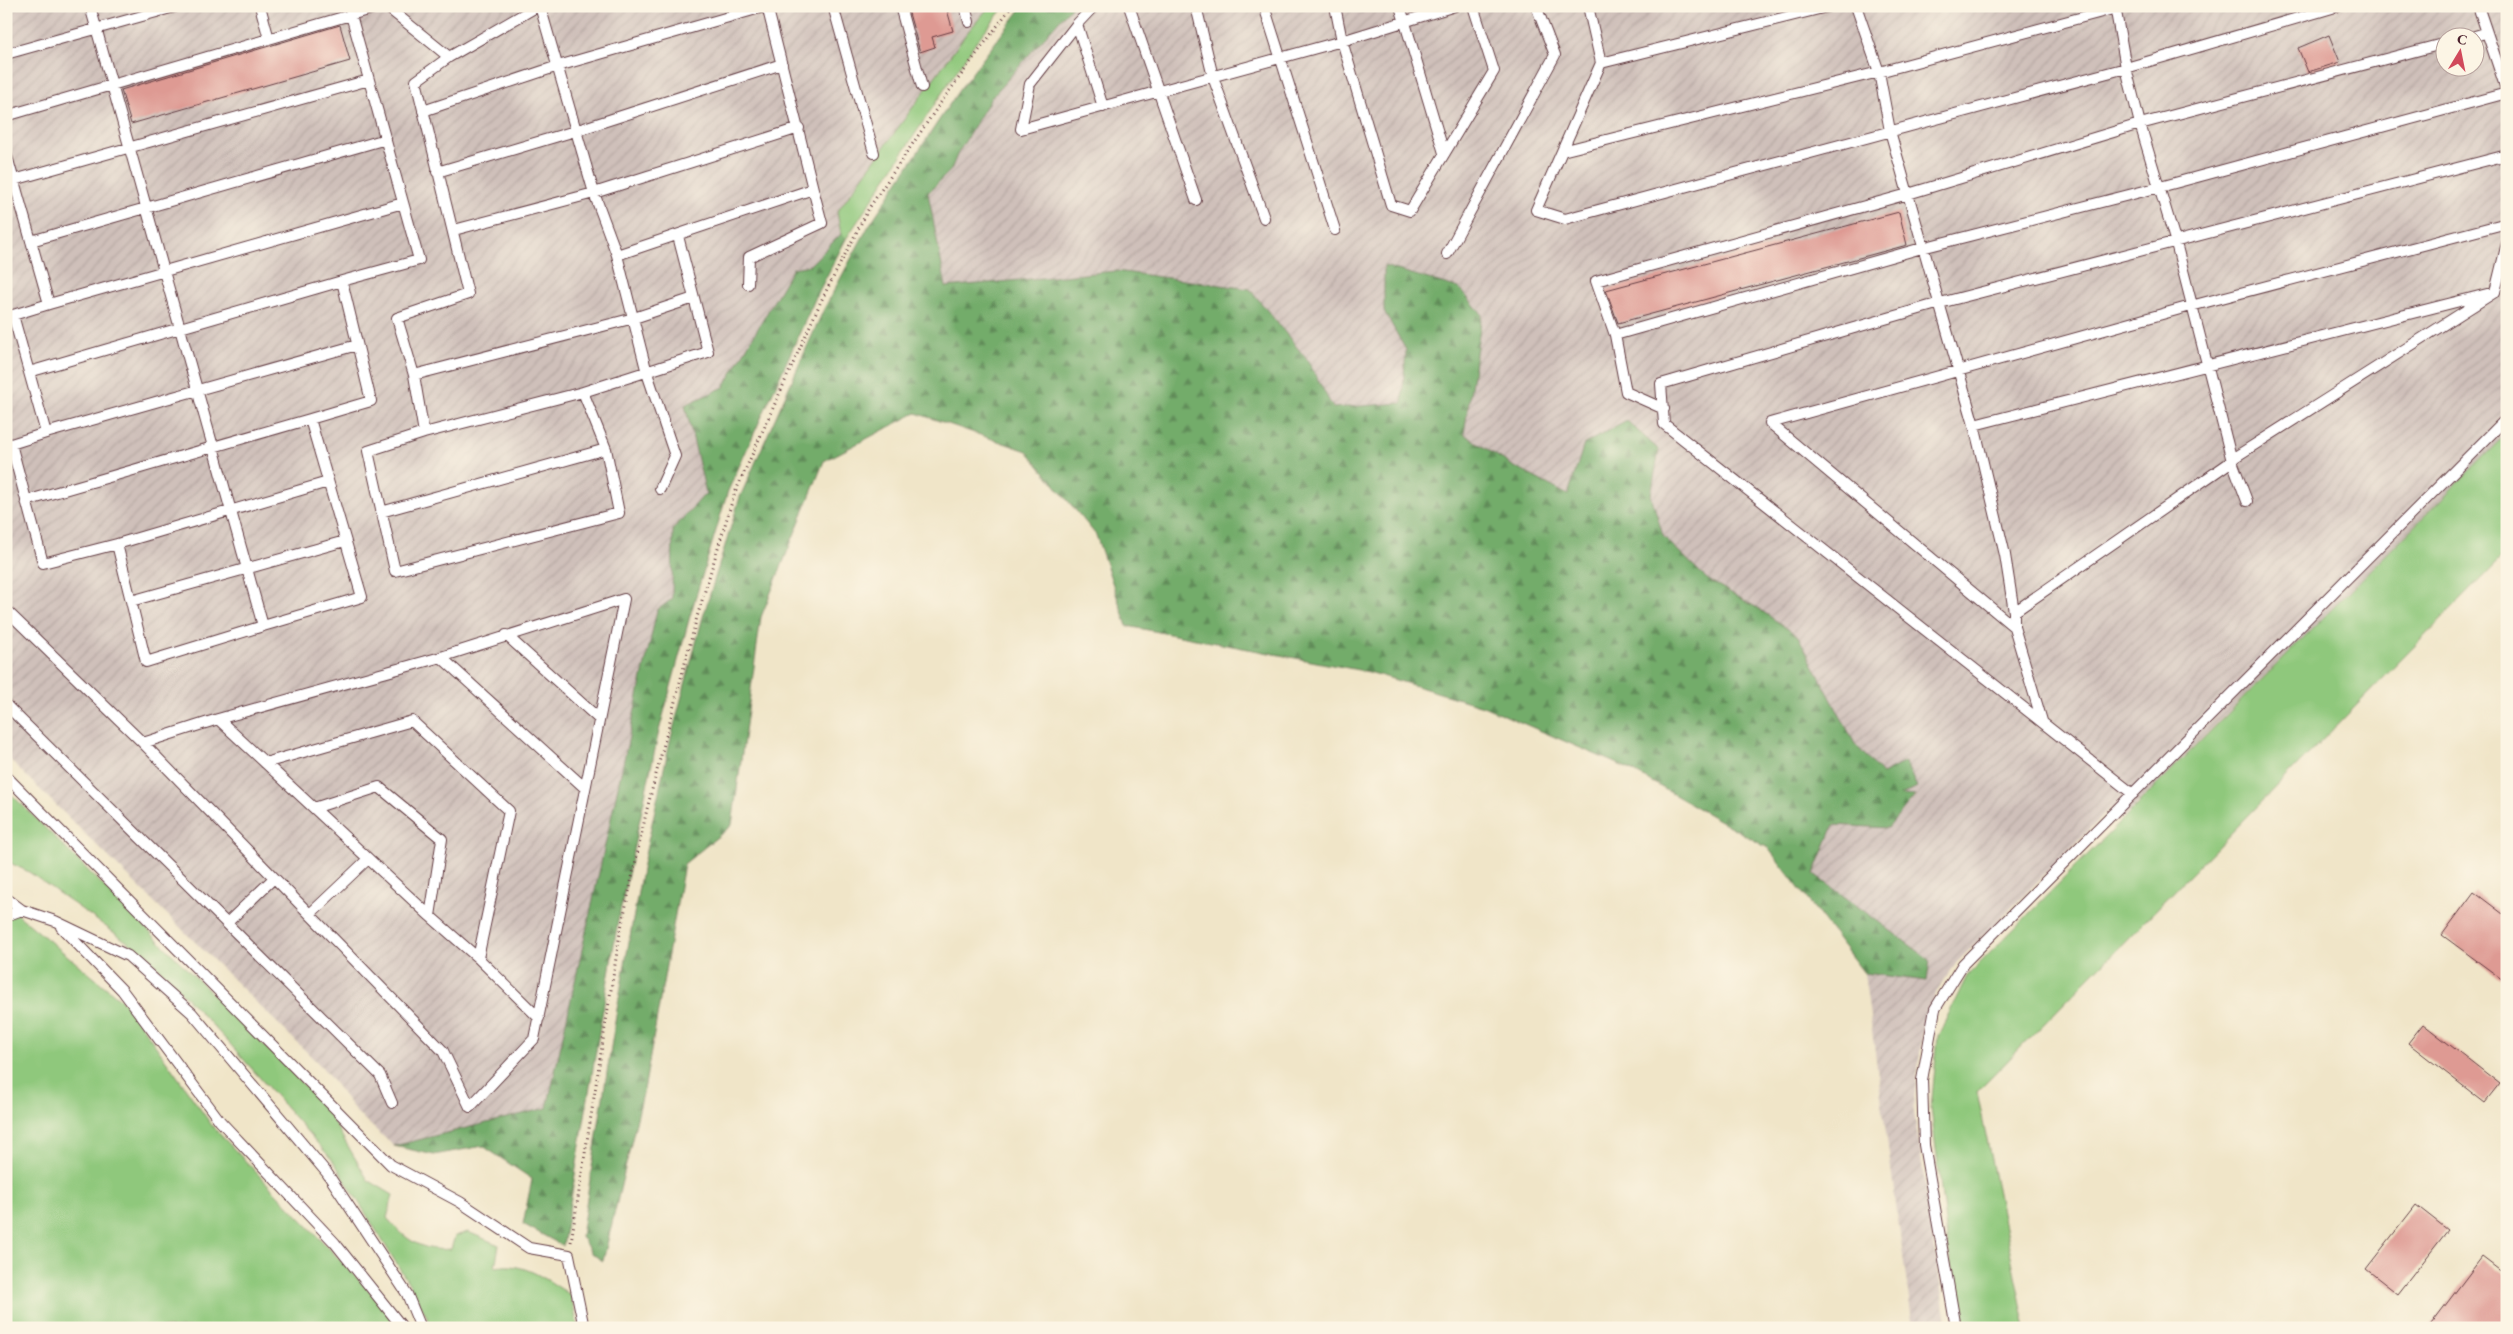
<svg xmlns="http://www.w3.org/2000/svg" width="2513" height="1334" font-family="'EB Garamond',serif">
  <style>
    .industrial { fill: url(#industrial-furrows); fill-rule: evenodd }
    .green { fill: #8fc87b; stroke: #6c7453 }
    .forest { fill: url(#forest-firs); stroke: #5e664b }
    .building { fill: #de9a93 }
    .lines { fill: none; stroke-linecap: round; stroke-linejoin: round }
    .lane-casing { stroke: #633d43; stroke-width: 12 }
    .path { stroke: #633d43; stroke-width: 3; stroke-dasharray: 1 4; stroke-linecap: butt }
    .lane { stroke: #fff; stroke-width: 10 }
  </style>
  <defs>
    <pattern id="industrial-furrows" width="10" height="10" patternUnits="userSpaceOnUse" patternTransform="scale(1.25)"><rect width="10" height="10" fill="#cfc0ba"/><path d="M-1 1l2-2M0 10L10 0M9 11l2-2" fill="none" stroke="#b3a5a0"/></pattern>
    <pattern id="forest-firs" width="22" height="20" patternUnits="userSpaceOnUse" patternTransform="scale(1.25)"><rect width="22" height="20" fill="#73ac6b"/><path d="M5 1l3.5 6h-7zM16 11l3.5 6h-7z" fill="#608b58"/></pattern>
  </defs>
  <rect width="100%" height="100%" fill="#fcf5e5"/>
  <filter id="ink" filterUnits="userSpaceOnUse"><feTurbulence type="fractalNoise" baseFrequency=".02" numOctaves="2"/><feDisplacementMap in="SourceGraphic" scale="10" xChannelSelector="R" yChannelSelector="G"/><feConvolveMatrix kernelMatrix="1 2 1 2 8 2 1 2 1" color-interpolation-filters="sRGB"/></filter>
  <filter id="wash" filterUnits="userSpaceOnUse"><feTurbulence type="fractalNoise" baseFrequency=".0096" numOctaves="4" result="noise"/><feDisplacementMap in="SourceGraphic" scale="20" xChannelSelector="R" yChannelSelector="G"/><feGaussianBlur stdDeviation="1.12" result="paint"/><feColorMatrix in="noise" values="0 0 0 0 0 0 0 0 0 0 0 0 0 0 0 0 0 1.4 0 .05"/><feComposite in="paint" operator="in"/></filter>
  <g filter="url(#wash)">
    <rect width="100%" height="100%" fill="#f0e5c8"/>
    <path class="industrial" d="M6 6H990L966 34 837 212 841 234 810 265 793 268 724 387 685 405 706 493 673 529 672 599 657 610 547 1108 394 1146 357 1113 322 1067 6 756Z
      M1072 6H2507V433L2124 817 2111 808 1957 962 1938 989 1924 1023 1913 1106 1947 1328H1913L1864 973 1927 981 1930 960 1814 875 1834 825 1888 828 1915 797 1899 796 1917 786 1882 774 1855 744 1798 636 1759 609 1707 579 1663 536 1651 495 1658 450 1627 421 1584 444 1568 496 1511 465 1464 434 1482 314 1384 311 1406 350 1402 403 1333 408 1308 361 1250 289 1116 271 946 287 928 194 951 170 957 155 991 98ZM2446 38H2476V68H2446Z"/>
    <path class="green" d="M990 6H1005L975 43 846 239 841 234 837 212 966 34Z
      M2507 433V552L1977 1092 2026 1328H1963L1949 1255 1931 1108 1938 1036 1967 976Z
      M6 789 323 1104 368 1180 393 1195 387 1218C405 1239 421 1252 451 1249L455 1236 468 1232 499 1245 495 1267C525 1261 546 1280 571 1295L578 1328H433L411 1287 334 1162 230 1044 147 956 29 872 6 861Z
      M6 905 126 1004 213 1127 383 1305 396 1328H6Z"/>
    <path class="forest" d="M1023 6H1072L991 98 957 155 951 170 928 193 946 287 1116 271 1250 289 1308 361 1333 408 1402 403 1406 350 1384 311V266L1459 288 1482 314 1464 434 1511 465 1568 495 1584 444 1627 421 1659 450 1651 495 1663 536 1707 579 1759 609 1798 636 1855 744 1882 774 1905 762 1917 787 1901 795 1915 796 1888 828 1834 825 1814 874 1930 960 1927 981 1864 973 1768 848 1629 769 1483 706 1369 672 1127 626 1096 535 1027 451 916 413 824 461 761 617 732 825 684 864 645 1085 603 1261 591 1253 581 1236 618 1003 643 864 670 741 702 620 740 497 823 311 868 227 959 90Z
      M841 234 846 239 816 297 728 491 690 616 659 731 618 921 563 1246 523 1224 532 1179 483 1146 434 1155 394 1146 547 1108 657 610 672 599 673 529 706 493 685 405 724 387 793 268 810 265Z"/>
    <g id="blocks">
      <path class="building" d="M907 6H946L953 31 932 37 935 47 920 52Z
        M340 25 350 61 131 124 121 90Z
        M2329 35 2340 62 2308 72 2298 48Z
        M1899 212 1907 245 1618 323 1606 290Z
        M2474 892 2507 917V983L2442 935Z
        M2423 1024 2500 1084 2485 1103 2408 1043Z
        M2416 1205 2448 1230 2398 1294 2366 1269Z
        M2482 1257 2507 1276V1328H2428Z"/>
    </g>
  </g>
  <g filter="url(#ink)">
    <use href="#blocks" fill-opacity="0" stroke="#633d43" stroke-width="1"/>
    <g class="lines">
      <g class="lane-casing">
        <path id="lane" d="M90 6 263 626 362 597 310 419 371 401 342 281 419 260 351 15
          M260 6 269 39
          M386 6 449 57 538 6
          M540 6 594 193 617 255 647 373 675 456 660 489
          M833 6 874 153
          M900 6 922 87
          M965 6 969 22
          M1094 6 1077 24 1030 84 1021 129 1342 41 1455 6
          M1129 6 1196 200
          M1196 6 1213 77 1264 218
          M1264 6 1335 230
          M1335 6 1342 41 1391 205 1410 211 1494 71 1473 6
          M1400 6 1444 153
          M1588 6 1601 63 1536 210 1565 219 2126 68 2339 6
          M1856 6 1879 72 1890 131 1974 425 2005 555 2014 612V627L2042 721
          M2115 6 2126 68 2140 124 2176 243 2232 461 2247 501
          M2478 6 2507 92
          M1077 24 1103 107
          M2468 38 2485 33
          M6 54 178 6
          M1601 63 1831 6
          M423 111 558 66 767 6 813 189 617 255
          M6 116 381 6
          M1562 151 1879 72 2124 6
          M6 153 49 304 13 315 46 433 11 444 43 563 117 544 146 662 263 626
          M437 172 575 131 782 64
          M14 180 369 80
          M454 230 594 193 799 128
          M31 241 386 139
          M1447 254 1555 55 1536 6
          M748 284 749 257 822 223 813 189
          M49 304 403 203
          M1615 335 1596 281 1908 194 2140 124 2446 43
          M29 372 342 281
          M414 375 634 318 694 298
          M583 392 708 352 678 236
          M1664 409 1626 392 1615 335 1922 248 2160 187 2507 93
          M1974 425 2495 292
          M46 433 357 345
          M424 433 583 392 606 449 619 513 395 571 368 451 424 433 414 375 397 318 468 294 416 81 449 57
          M2232 459 2495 292 2507 243
          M26 501 310 419
          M381 512 606 449
          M117 544 328 482
          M131 601 345 541
          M6 610 143 743 443 1051 470 1107 534 1039 624 599 441 657 218 719 143 743
          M2014 612 2232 461
          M2014 627 1770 423 2191 306 2507 223
          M506 635 599 719
          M441 657 585 788
          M6 705 380 1075 392 1103
          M218 719 430 916 478 958 539 1018
          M265 763 412 721 509 811 478 958
          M6 776 391 1165 460 1202 529 1248 569 1255 584 1328
          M2133 794 1664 424 1661 384 1940 303 2507 155
          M314 808 379 787 442 839 430 916
          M6 898 22 910 55 921 128 956 192 1013 327 1173 407 1294 421 1328
          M310 914 368 859
          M6 916 22 910
          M227 923 274 878
          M61 927 122 990 220 1121 335 1243 403 1328
          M1956 1328 1924 1145 1922 1080 1935 1009 1963 964 2507 418"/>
      </g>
      <path class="path" d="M571 1242 620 933 647 809 697 617 734 495 821 301 869 208 939 105 1012 6"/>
      <use href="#lane" class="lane"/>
    </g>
  </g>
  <rect width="2513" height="1334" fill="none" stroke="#fcf5e5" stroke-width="25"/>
  <g transform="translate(2460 52) rotate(10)"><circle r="24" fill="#fcf5e5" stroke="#b59f9b"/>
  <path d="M0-4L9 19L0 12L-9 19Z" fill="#d1495b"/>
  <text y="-8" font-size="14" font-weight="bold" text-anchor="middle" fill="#4a1f2b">С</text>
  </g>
</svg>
